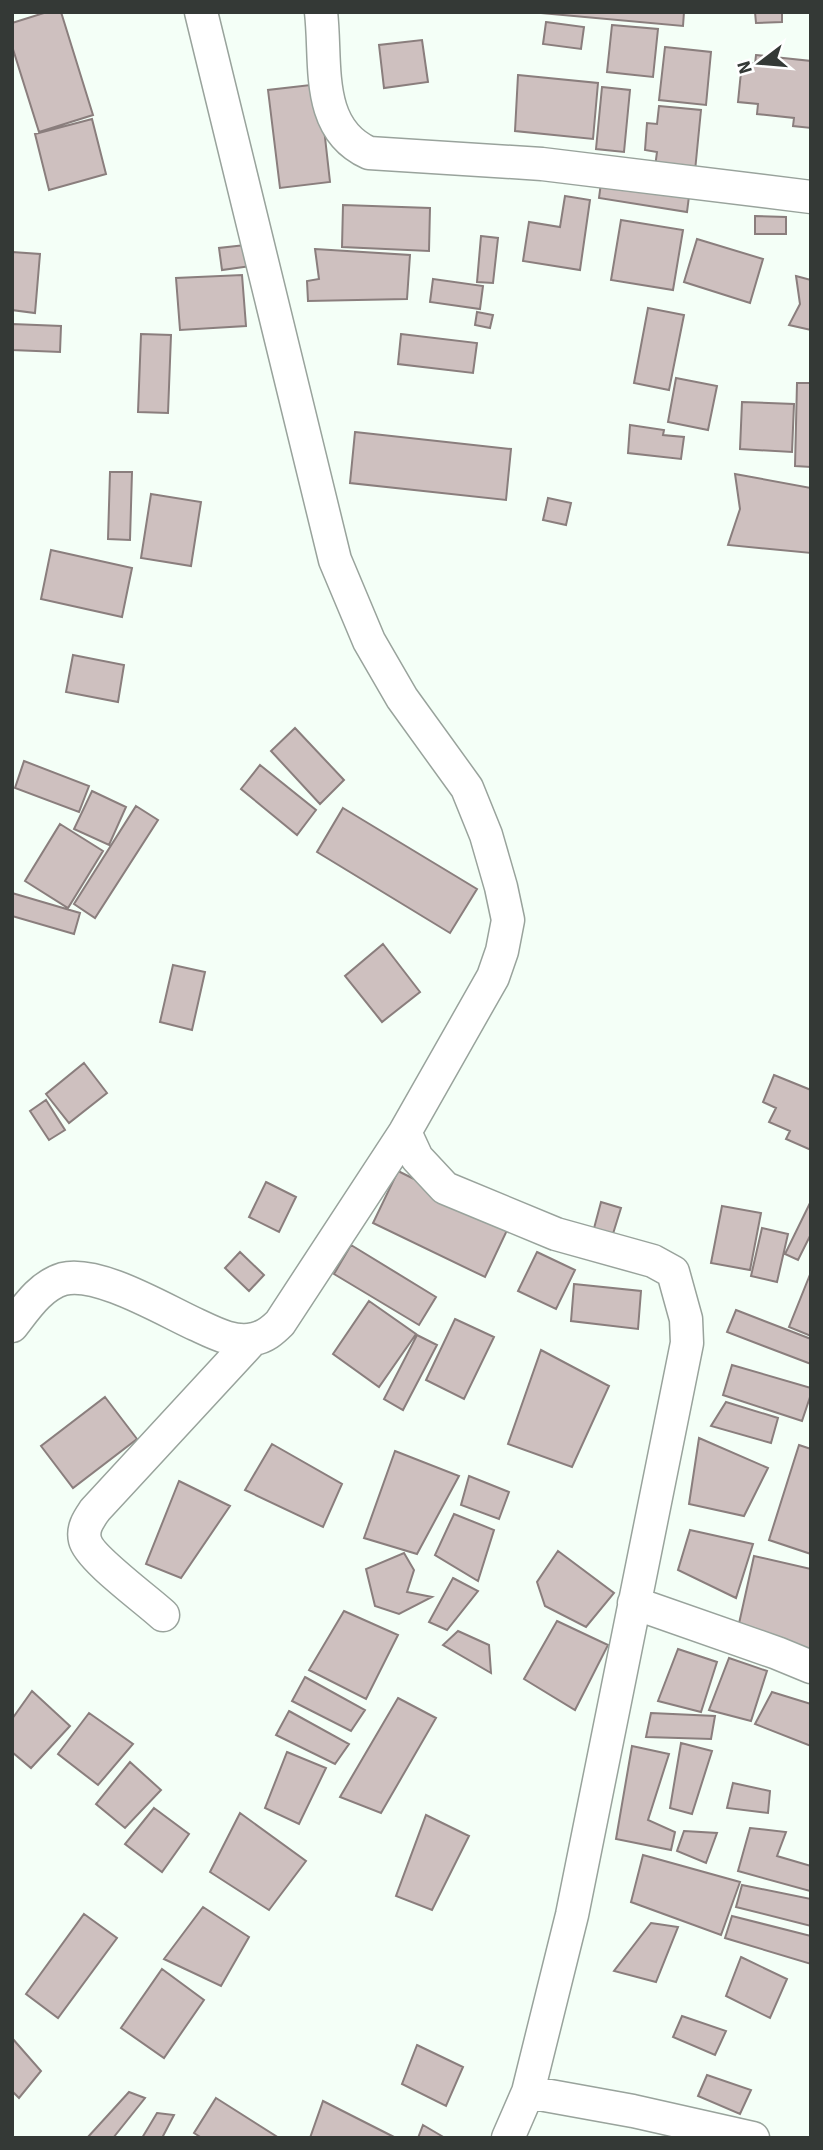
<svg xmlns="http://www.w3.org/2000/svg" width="823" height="2150" font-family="'Source Sans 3',sans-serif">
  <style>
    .building { fill: #cec0bf; stroke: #8a7e7d; stroke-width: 2 }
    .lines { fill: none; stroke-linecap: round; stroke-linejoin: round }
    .minor-casing { stroke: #99a39c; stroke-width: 35 }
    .minor { stroke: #fff; stroke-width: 32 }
  </style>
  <rect width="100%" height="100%" fill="#f4fff7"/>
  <path class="building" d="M47 12H61L93 115 39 132 12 46V23Z
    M530 12H684L683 26Z
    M755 12H782V22L756 23Z
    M546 22 584 27 581 49 543 44Z
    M612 25 658 29 653 77 607 72Z
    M422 40 428 82 384 88 379 45Z
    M665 47 711 52 706 105 659 100Z
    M756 55 811 61V128L793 126 794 118 757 114 758 104 738 102 742 62 755 64Z
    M518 75 598 83 593 139 515 131Z
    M319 84 330 182 280 188 268 90Z
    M602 87 630 90 624 152 596 149Z
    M659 106 701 110 695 171 655 167 657 152 645 150 647 123 657 124Z
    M92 119 106 174 49 190 35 134Z
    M602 175 690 188 687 212 599 198Z
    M565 196 590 200 580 270 523 261 529 222 560 227Z
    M343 205 430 208 429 251 342 247Z
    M755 216 786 217V234H755Z
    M621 220 683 230 673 290 611 280Z
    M481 236 498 238 493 283 477 282Z
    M697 239 763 259 750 303 684 282Z
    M254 244 257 265 222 270 219 248Z
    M315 249 410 255 407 299 308 301 307 281 319 279Z
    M12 252 40 254 35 313 12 310Z
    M242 275 246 326 180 330 176 278Z
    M796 276 811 280V330L789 325 800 304Z
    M433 279 483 286 480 309 430 302Z
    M648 308 684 315 669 390 634 383Z
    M477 312 493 315 490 328 475 325Z
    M12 324 61 326 60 352 12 350Z
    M141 334 171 335 168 413 138 412Z
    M401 334 477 343 473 373 398 364Z
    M676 378 717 386 708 430 668 422Z
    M797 383H811V467L795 466Z
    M742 402 794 404 792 452 740 449Z
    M630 425 664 430 663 435 684 437 681 459 628 453Z
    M355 432 511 449 506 500 350 483Z
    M110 472H132L130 540 108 539Z
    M735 474 811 488V553L728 545 740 509Z
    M151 494 201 502 191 566 141 558Z
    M548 498 571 503 566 525 543 520Z
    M51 550 132 568 122 617 41 599Z
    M73 655 124 665 118 702 66 692Z
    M295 728 344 780 320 804 271 751Z
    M24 761 89 786 79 812 15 788Z
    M260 765 316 810 297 835 241 789Z
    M92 791 126 807 109 845 74 829Z
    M136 806 158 820 95 918 74 904Z
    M343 808 477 889 450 933 317 852Z
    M60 824 103 851 68 908 25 881Z
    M12 893 80 913 74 934 12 916Z
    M383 944 420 992 382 1022 345 976Z
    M173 965 205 972 192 1030 160 1022Z
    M84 1063 107 1093 69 1123 46 1094Z
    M774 1075 811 1090V1150L786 1139 790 1131 769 1122 776 1108 763 1102Z
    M46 1100 65 1130 49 1140 30 1111Z
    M398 1171 509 1226 485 1277 373 1223Z
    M266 1182 296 1197 279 1232 249 1217Z
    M811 1201V1234L798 1260 785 1254Z
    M601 1202 621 1208 612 1237 593 1232Z
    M722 1206 761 1213 750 1270 711 1263Z
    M762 1228 788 1234 777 1282 751 1276Z
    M351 1245 436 1297 419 1325 334 1274Z
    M240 1252 264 1275 249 1291 225 1268Z
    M537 1252 575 1270 556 1309 518 1291Z
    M811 1272V1336L789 1327Z
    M574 1284 641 1291 638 1329 571 1321Z
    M369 1301 416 1334 379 1387 333 1354Z
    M736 1310 811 1339V1364L727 1332Z
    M455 1319 494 1337 464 1399 426 1380Z
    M417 1335 437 1345 403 1410 384 1399Z
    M541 1350 609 1386 572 1467 508 1444Z
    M732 1365 811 1388V1394L802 1421 723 1395Z
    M105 1397 137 1439 73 1488 41 1446Z
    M726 1402 778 1418 771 1443 711 1426Z
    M699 1438 768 1468 744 1516 689 1504Z
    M272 1444 342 1484 323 1527 245 1490Z
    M799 1445 811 1449V1554L769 1540Z
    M395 1451 459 1476 417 1554 364 1538Z
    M469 1476 509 1492 499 1519 461 1505Z
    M179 1481 230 1506 181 1578 146 1564Z
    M454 1514 494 1530 478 1581 435 1555Z
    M690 1530 753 1544 736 1598 678 1570Z
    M558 1551 614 1593 586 1627 545 1606 537 1582Z
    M404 1553 414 1570 407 1592 432 1597 399 1614 375 1606 366 1569Z
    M754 1556 811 1569V1654L736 1637Z
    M453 1578 478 1591 447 1630 429 1622Z
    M344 1611 398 1635 366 1699 309 1670Z
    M557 1621 608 1645 575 1710 524 1679Z
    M458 1631 489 1645 491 1673 443 1645Z
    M678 1649 717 1662 701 1712 658 1701Z
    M729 1658 767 1671 751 1721 709 1710Z
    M305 1677 365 1710 351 1731 292 1701Z
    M32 1691 70 1726 31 1768 12 1752V1719Z
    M772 1692 811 1704V1746L755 1724Z
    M398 1698 436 1718 381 1813 340 1797Z
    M289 1711 349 1744 335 1764 276 1735Z
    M89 1713 133 1744 98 1785 58 1754Z
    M651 1713 715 1716 711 1739 646 1737Z
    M681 1743 712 1751 692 1814 670 1808Z
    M632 1746 669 1754 648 1820 675 1832 671 1850 616 1839Z
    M287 1752 326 1768 299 1824 265 1808Z
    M130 1762 161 1790 125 1828 96 1804Z
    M733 1783 770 1791 768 1813 727 1808Z
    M154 1808 189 1834 162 1872 125 1844Z
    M240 1813 306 1861 269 1910 210 1872Z
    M426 1815 469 1836 432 1910 396 1896Z
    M750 1828 786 1832 777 1856 811 1866 810 1891 738 1871Z
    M684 1831 717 1833 706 1863 677 1851Z
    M643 1855 740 1882 721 1935 631 1902Z
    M742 1885 811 1899V1926L736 1907Z
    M203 1907 249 1937 221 1986 164 1959Z
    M84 1914 117 1938 58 2018 26 1994Z
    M732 1916 811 1936V1964L725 1938Z
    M651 1923 678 1927 656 1982 614 1971Z
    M741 1957 787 1979 770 2018 726 1996Z
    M162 1969 204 2000 164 2058 121 2028Z
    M682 2016 726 2031 715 2055 673 2037Z
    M12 2038 41 2071 19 2098 12 2091Z
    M417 2045 463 2067 446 2106 402 2084Z
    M707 2075 751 2090 740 2114 698 2096Z
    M129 2092 145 2098 113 2138H87Z
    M216 2098 279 2138H202L194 2133Z
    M323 2101 396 2138H310Z
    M157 2113 174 2115 162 2138H142Z
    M423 2125 445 2138H418Z"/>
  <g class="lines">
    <g class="minor-casing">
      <path id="minor" d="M321 12C327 62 314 128 369 153L542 164 811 197
        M405 1132 417 1158 445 1188 556 1234 653 1261 673 1272 686 1319 687 1343 572 1915 528 2092 508 2138
        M12 1326C26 1308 40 1286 63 1279 98 1270 164 1310 197 1325 214 1333 235 1344 254 1339 265 1337 272 1331 280 1323L405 1132 493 977 502 951 508 920 501 887 486 835 467 788 402 698 369 641 335 560 201 12
        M634 1603 777 1653 811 1667
        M163 1615C147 1600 89 1558 85 1540 82 1528 89 1519 95 1510L252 1340
        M528 2092 633 2111 753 2138"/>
    </g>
    <use href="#minor" class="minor"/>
  </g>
  <rect width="823" height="2150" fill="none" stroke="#343936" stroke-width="28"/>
  <g transform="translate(760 63) rotate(254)" stroke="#ffffff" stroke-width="5" paint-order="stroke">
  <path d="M0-5L12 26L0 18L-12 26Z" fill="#343936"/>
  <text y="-10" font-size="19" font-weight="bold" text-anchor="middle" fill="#343936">N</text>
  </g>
</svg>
